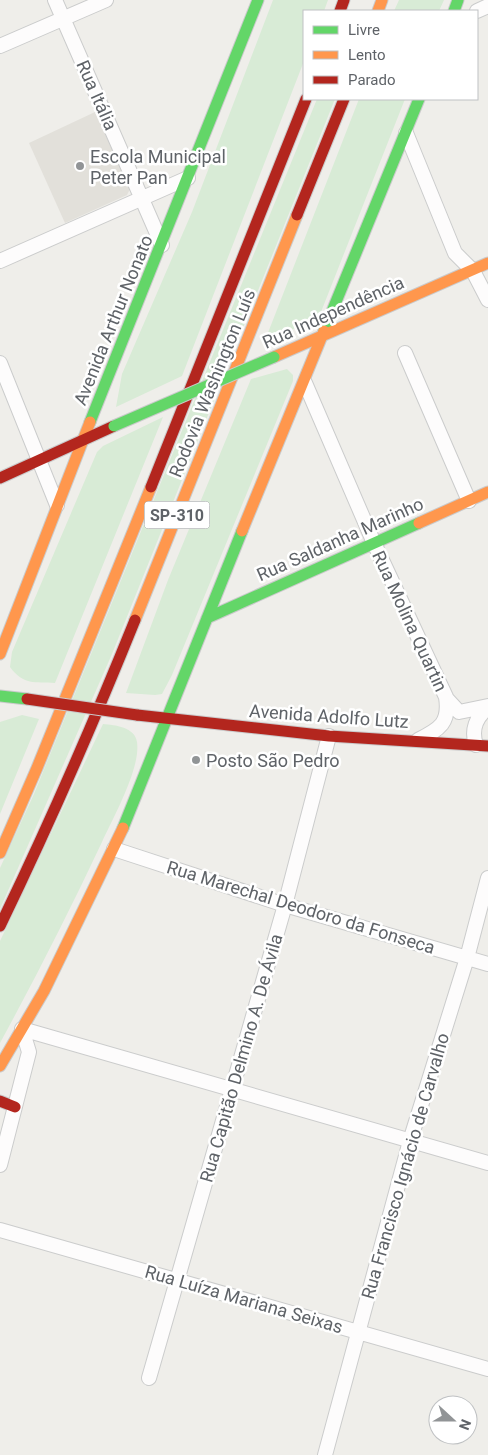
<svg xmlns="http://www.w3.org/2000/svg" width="488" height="1455" font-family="Roboto,sans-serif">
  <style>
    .education { fill: #e2e0da }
    .green { fill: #d8ebd6 }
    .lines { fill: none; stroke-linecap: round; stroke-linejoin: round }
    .street-casing { stroke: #cbcccc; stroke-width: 16 }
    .fast-casing { stroke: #cacacb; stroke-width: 13 }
    .slow-casing { stroke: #cacacb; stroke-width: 13 }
    .jam-casing { stroke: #cacacb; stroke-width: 13 }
    .street { stroke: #fdfcfc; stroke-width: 14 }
    .fast { stroke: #63d668; stroke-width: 11 }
    .slow { stroke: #ff974d; stroke-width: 11 }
    .jam { stroke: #b3261e; stroke-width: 11 }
    .fast-bridge-casing { stroke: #cacacb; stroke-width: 13; stroke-linecap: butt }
    .jam-bridge-casing { stroke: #cacacb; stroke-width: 13; stroke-linecap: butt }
    .fast-bridge { stroke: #63d668; stroke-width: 11 }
    .jam-bridge { stroke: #b3261e; stroke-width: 11 }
    .poi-dot { fill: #919496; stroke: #fff; stroke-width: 2 }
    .labels { text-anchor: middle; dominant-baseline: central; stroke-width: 5; stroke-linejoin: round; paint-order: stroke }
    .shield { fill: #fff; stroke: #8f9295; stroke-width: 1 }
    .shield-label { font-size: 16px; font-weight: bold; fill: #5f6368 }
    .street-label { font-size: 18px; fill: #5f6368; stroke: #fff }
    .poi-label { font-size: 18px; fill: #5f6368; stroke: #fff; text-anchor: start }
  </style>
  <rect width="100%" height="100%" fill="#efeeea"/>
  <path class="education" d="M95 112 130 189 127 195 65 223 29 143Z"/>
  <path class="green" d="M273 0H328L324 11H304V61L182 376 116 407 122 374 192 212Z
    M399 0H444L439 11H394Z
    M317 99H335L112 654 0 909V868L34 794Z
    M359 99H405L319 317 264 343Z
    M287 369 293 375V381L172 675 162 694 155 695 126 693 168 580 251 379Z
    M163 417 55 683C35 682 23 685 10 667L12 652 97 452 103 446Z
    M22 715 39 719 0 814V722Z
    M103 724C115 725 135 727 137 742 141 768 113 818 102 842 70 910 36 977 0 1043V941Z"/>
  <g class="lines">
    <g class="street-casing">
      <path id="street" d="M55 0 162 245
        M477 11 488 6
        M0 46 106 0
        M406 133 455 253 473 271 488 300
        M0 261 188 178
        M405 353 469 501
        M0 363 57 505
        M305 383 374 543 446 697C450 723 440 729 418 740
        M446 698 459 712 488 706
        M476 745C471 730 476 717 488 708
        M114 849 285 905 488 964
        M22 1029 488 1163
        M0 1165 29 1052 22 1029
        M0 1230 488 1369
        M149 1378 285 905 329 736
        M325 1455 410 1141 467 958 488 878"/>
    </g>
    <g class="fast-casing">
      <path id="fast" d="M454 11 458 0
        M324 331 419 99
        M90 422 258 0
        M207 618 419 523
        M0 696 27 699
        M123 828 242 531"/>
    </g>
    <g class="slow-casing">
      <path id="slow" d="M378 11 382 0
        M274 357 488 263
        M419 523 488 492
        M242 531 324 331
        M135 620 297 215
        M0 654 90 422
        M0 853 37 768 151 487
        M0 1066 44 991 123 828"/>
    </g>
    <g class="jam-casing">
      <path id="jam" d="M340 11 344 0
        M297 215 344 99
        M0 478 114 426
        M151 487 306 99
        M137 715 329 736 488 746
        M0 926C49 825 93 724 135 620
        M0 1101 15 1107"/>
    </g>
    <use href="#street" class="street"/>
    <use href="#fast" class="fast"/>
    <use href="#slow" class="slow"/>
    <use href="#jam" class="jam"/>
    <g class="fast-bridge-casing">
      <path id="fast-bridge" d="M114 426 274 357"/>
    </g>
    <g class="jam-bridge-casing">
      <path id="jam-bridge" d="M27 699 137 715"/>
    </g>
    <use href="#fast-bridge" class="fast-bridge"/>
    <use href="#jam-bridge" class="jam-bridge"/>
  </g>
  <g class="poi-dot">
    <circle cx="80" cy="166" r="5"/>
    <circle cx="196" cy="760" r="5"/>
  </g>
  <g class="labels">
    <rect class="shield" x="144.5" y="501.5" width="65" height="27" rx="4"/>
    <g class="shield-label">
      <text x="177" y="515">SP-310</text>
    </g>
    <g class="street-label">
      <text transform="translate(97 95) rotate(66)">Rua Itália</text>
      <text transform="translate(333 312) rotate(-24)">Rua Independência</text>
      <text transform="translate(113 320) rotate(-68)">Avenida Arthur Nonato</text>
      <text transform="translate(212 383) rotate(-68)">Rodovia Washington Luís</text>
      <text transform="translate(340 539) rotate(-24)">Rua Saldanha Marinho</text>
      <text transform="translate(410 621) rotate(65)">Rua Molina Quartin</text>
      <text transform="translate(329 716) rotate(4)">Avenida Adolfo Lutz</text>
      <text transform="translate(301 907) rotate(17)">Rua Marechal Deodoro da Fonseca</text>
      <text transform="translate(241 1058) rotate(-74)">Rua Capitão Delmino A. De Ávila</text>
      <text transform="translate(405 1166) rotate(-74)">Rua Francisco Ignácio de Carvalho</text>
      <text transform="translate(244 1299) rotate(16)">Rua Luíza Mariana Seixas</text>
    </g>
    <g class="poi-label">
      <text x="90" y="156">Escola Municipal<tspan x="90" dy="21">Peter Pan</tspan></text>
      <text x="206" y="760">Posto São Pedro</text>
    </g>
  </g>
  <rect x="303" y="10" width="175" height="90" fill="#ffffff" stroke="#bfc1c3"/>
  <rect x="313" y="26" width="25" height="8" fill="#63d668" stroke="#bfc1c3"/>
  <text x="348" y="35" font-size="15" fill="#5f6368">Livre</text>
  <rect x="313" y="51" width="25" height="8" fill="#ff974d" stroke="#bfc1c3"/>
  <text x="348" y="60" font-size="15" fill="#5f6368">Lento</text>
  <rect x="313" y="76" width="25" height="8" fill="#b3261e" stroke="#bfc1c3"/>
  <text x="348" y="85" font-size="15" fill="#5f6368">Parado</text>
  <g transform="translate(453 1420) rotate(111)"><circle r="24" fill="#ffffff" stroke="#bfc1c3"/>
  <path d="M0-4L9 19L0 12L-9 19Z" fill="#919496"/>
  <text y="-8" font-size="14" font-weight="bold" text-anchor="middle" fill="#5f6368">N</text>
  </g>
</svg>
